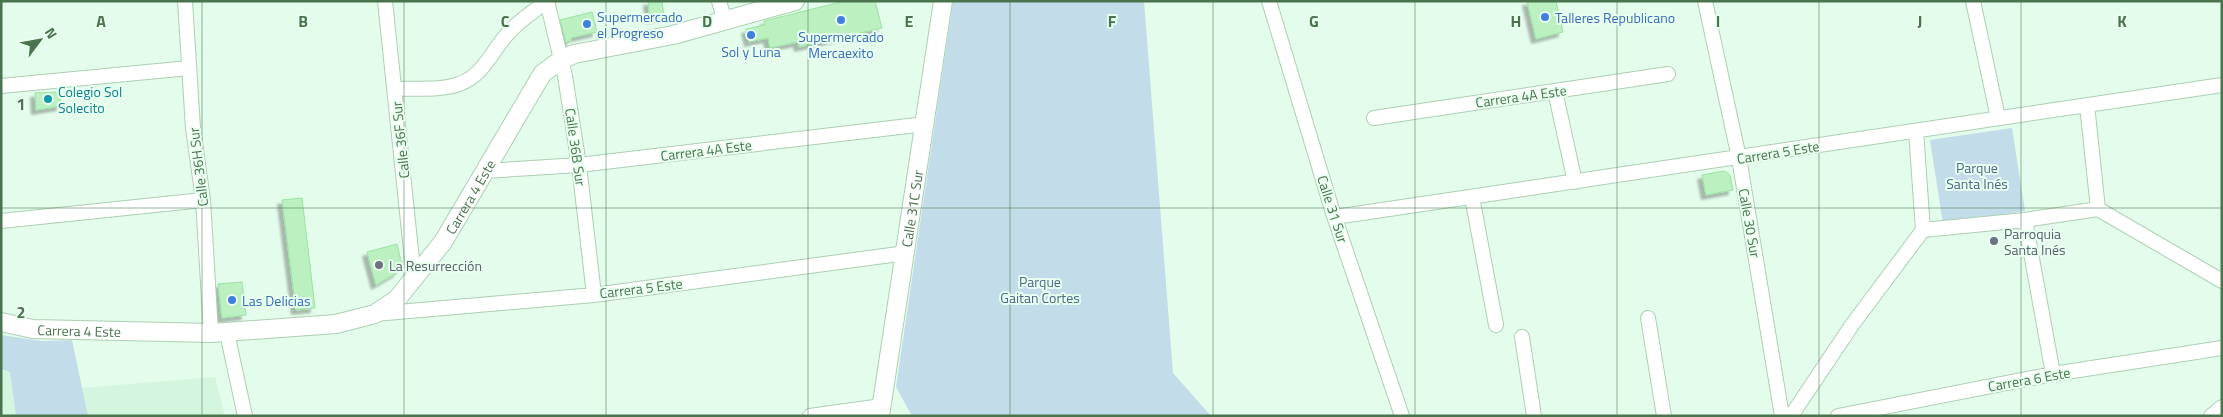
<svg xmlns="http://www.w3.org/2000/svg" width="2223" height="417" font-family="'Titillium Web',sans-serif">
  <style>
    .residential { fill: #d4f5de }
    .green { fill: #c2dde9 }
    .building { fill: #bbf1c1; stroke: #9be3a3; filter: url(#shadow) }
    .lines { fill: none; stroke-linecap: round; stroke-linejoin: round }
    .minor-casing { stroke: #adcfb3; stroke-width: 16 }
    .tertiary-casing { stroke: #adcfb3; stroke-width: 20 }
    .minor { stroke: #fff; stroke-width: 14 }
    .tertiary { stroke: #fff; stroke-width: 18 }
    .grid { fill: none; stroke: #49744d; stroke-width: 1; stroke-opacity: 0.55 }
    .shop-dot { fill: #3f7fe0; stroke: #e9fff0; stroke-width: 2 }
    .culture-dot { fill: #0f9aa8; stroke: #e9fff0; stroke-width: 2 }
    .worship-dot { fill: #6b7280; stroke: #e9fff0; stroke-width: 2 }
    .labels { text-anchor: middle; dominant-baseline: central; stroke-width: 4; stroke-linejoin: round; paint-order: stroke }
    .shop-label { font-size: 14px; fill: #366cbe; stroke: #e9fff0; text-anchor: start }
    .culture-label { font-size: 14px; fill: #0d838f; stroke: #e9fff0; text-anchor: start }
    .street-label { font-size: 14px; fill: #49744d; stroke: #e9fff0 }
    .park-label { font-size: 14px; fill: #476a85; stroke: #e9fff0 }
    .worship-label { font-size: 14px; fill: #5b616d; stroke: #e9fff0; text-anchor: start }
    .grid-label { font-size: 16px; text-anchor: middle; font-weight: bold; fill: #49744d; stroke: #e9fff0; stroke-width: 4; stroke-linejoin: round; paint-order: stroke }
  </style>
  <defs>
    <filter id="shadow"><feDropShadow dx="-4.5" dy="4.5" stdDeviation="1" flood-color="#0004"/></filter>
  </defs>
  <rect width="100%" height="100%" fill="#e3fceb"/>
  <path class="residential" d="M1 369 10 372 16 416H1Z
    M215 377 225 416H88L82 388Z"/>
  <path class="green" d="M953 1H1144L1173 373 1211 416H912L896 387Z
    M2012 128 2025 211 1943 224 1930 140Z
    M1 335 42 341 72 340 88 416H16L10 372 1 369Z"/>
  <path class="building" d="M648 1H662L664 17 650 19Z
    M845 1H875L882 28 799 47 798 42 770 48 768 38 749 42 746 29 765 25 764 21Z
    M1527 1H1556L1563 32 1536 39Z
    M592 12 597 32 571 38V41L566 42 560 20Z
    M59 92 61 106 36 110 35 93Z
    M1725 171 1730 175 1733 190 1706 195 1702 175Z
    M302 198 315 308 296 310 282 200Z
    M397 244 402 265 398 272 376 285 367 252Z
    M242 282 246 315 222 318 218 284Z"/>
  <g class="lines">
    <g class="minor-casing">
      <path id="minor" d="M185 1 193 128 203 200 211 333
        M385 1 414 279
        M547 1 565 76 579 165 594 295
        M719 1 725 22
        M1269 1 1333 213 1402 416
        M1705 1 1739 158 1782 416
        M1973 1 1998 118
        M1 86 189 68
        M394 89C415 88 440 91 459 84 481 77 490 55 504 38 516 23 532 12 548 1
        M1555 91 1575 182
        M2087 105 2098 209
        M1374 118 1668 74
        M1916 131 1923 230
        M486 171 579 165 925 124
        M1472 197 1496 325
        M2098 209 2222 281
        M1335 217 2222 85
        M2025 220 2053 374
        M1 221 203 200
        M1923 230 2025 220 2098 209
        M375 314 594 295 906 253
        M1648 318 1664 416
        M227 333 245 416
        M1522 337 1534 416
        M810 416 882 406
        M1791 416 1852 325 1923 230
        M1838 416 2053 374 2222 348
        M2211 416 2222 407"/>
    </g>
    <g class="tertiary-casing">
      <g id="tertiary">
        <path id="s1" d="M1 322 33 329 211 333 336 324 375 314 397 299 443 242 538 81 543 73 561 60 574 54 673 35 795 1"/>
        <path id="s2" d="M880 416 943 1"/>
      </g>
    </g>
    <use href="#minor" class="minor"/>
    <use href="#tertiary" class="tertiary"/>
  </g>
  <path class="grid" d="M202 1V416M404 1V416M606 1V416M808 1V416M1010 1V416M1213 1V416M1415 1V416M1617 1V416M1819 1V416M2021 1V416M1 208H2222"/>
  <g class="shop-dot">
    <circle cx="1545" cy="17" r="5"/>
    <circle cx="841" cy="20" r="5"/>
    <circle cx="587" cy="24" r="5"/>
    <circle cx="751" cy="35" r="5"/>
    <circle cx="232" cy="300" r="5"/>
  </g>
  <circle class="culture-dot" cx="48" cy="99" r="5"/>
  <g class="worship-dot">
    <circle cx="1994" cy="241" r="5"/>
    <circle cx="379" cy="265" r="5"/>
  </g>
  <g class="labels">
    <g class="shop-label">
      <text x="597" y="16">Supermercado<tspan x="597" dy="16">el Progreso</tspan></text>
      <text x="1555" y="17">Talleres Republicano</text>
      <text x="841" y="36" text-anchor="middle">Supermercado<tspan x="841" dy="16">Mercaexito</tspan></text>
      <text x="751" y="51" text-anchor="middle">Sol y Luna</text>
      <text x="242" y="300">Las Delicias</text>
    </g>
    <g class="culture-label">
      <text x="58" y="91">Colegio Sol<tspan x="58" dy="16">Solecito</tspan></text>
    </g>
    <g class="street-label">
      <text transform="translate(1521 96) rotate(-8)">Carrera 4A Este</text>
      <text transform="translate(400 140) rotate(-96)">Calle 36F Sur</text>
      <text transform="translate(576 147) rotate(82)">Calle 36B Sur</text>
      <text transform="translate(706 150) rotate(-7)">Carrera 4A Este</text>
      <text transform="translate(1778 152) rotate(-9)">Carrera 5 Este</text>
      <text transform="translate(198 167) rotate(-97)">Calle 36H Sur</text>
      <text stroke="none"><textPath href="#s1" startOffset="529">Carrera 4 Este</textPath></text>
      <text stroke="none"><textPath href="#s2" startOffset="210">Calle 31C Sur</textPath></text>
      <text transform="translate(1333 209) rotate(72)">Calle 31 Sur</text>
      <text transform="translate(1750 223) rotate(80)">Calle 30 Sur</text>
      <text transform="translate(641 288) rotate(-7)">Carrera 5 Este</text>
      <text stroke="none"><textPath href="#s1" startOffset="79">Carrera 4 Este</textPath></text>
      <text transform="translate(2029 379) rotate(-10)">Carrera 6 Este</text>
    </g>
    <g class="park-label">
      <text x="1977" y="167">Parque<tspan x="1977" dy="16">Santa Inés</tspan></text>
      <text x="1040" y="281">Parque<tspan x="1040" dy="16">Gaitan Cortes</tspan></text>
    </g>
    <g class="worship-label">
      <text x="2004" y="233">Parroquia<tspan x="2004" dy="16">Santa Inés</tspan></text>
      <text x="389" y="265">La Resurrección</text>
    </g>
  </g>
  <g class="grid-label">
    <text x="101" y="27">A</text>
    <text x="303" y="27">B</text>
    <text x="505" y="27">C</text>
    <text x="707" y="27">D</text>
    <text x="909" y="27">E</text>
    <text x="1112" y="27">F</text>
    <text x="1314" y="27">G</text>
    <text x="1516" y="27">H</text>
    <text x="1718" y="27">I</text>
    <text x="1920" y="27">J</text>
    <text x="2122" y="27">K</text>
    <text x="21" y="110">1</text>
    <text x="21" y="318">2</text>
  </g>
  <rect width="2223" height="417" fill="none" stroke="#49744d" stroke-width="5"/>
  <g transform="translate(40 40) rotate(58)" stroke="#e9fff0" stroke-width="4" paint-order="stroke">
  <path d="M0-4L9 19L0 12L-9 19Z" fill="#49744d"/>
  <text y="-8" font-size="14" font-weight="bold" text-anchor="middle" fill="#49744d">N</text>
  </g>
</svg>
